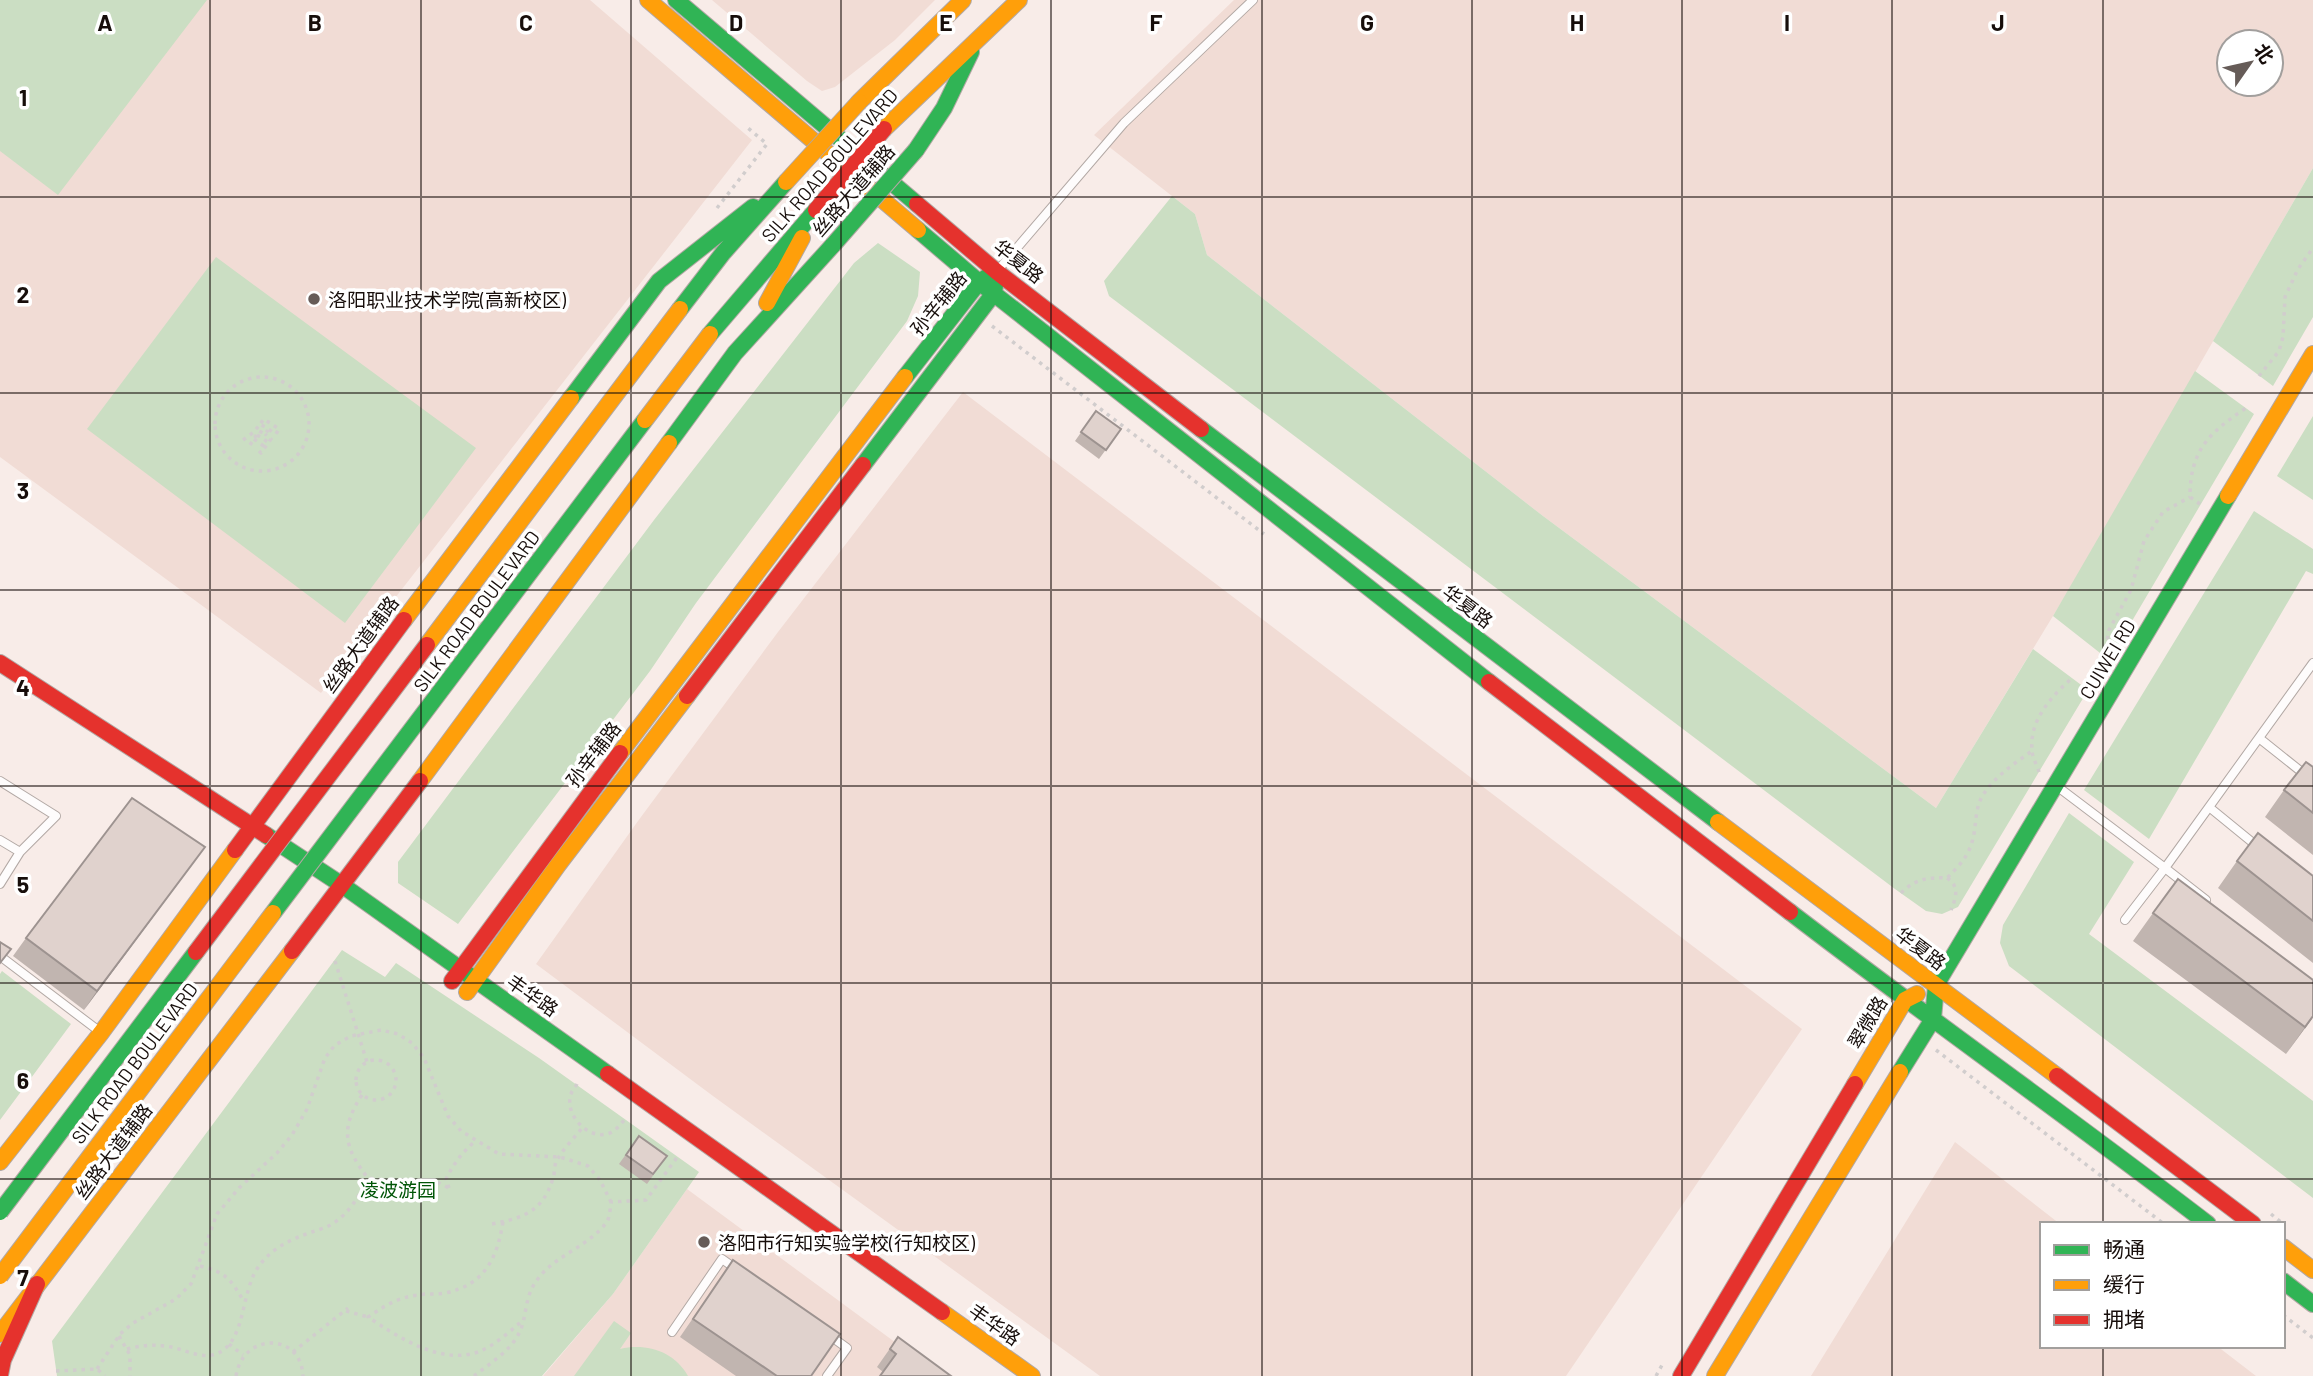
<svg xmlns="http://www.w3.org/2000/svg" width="2313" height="1376" font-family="Barlow,'Noto Sans SC',sans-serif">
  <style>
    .built { fill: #f1dcd5; fill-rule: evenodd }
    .green { fill: #cbdec3 }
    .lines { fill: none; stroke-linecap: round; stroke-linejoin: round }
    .lane-casing { stroke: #b2a8a4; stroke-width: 10 }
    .fast-casing { stroke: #b2a8a4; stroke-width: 18 }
    .slow-casing { stroke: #b2a8a4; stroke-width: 18 }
    .jam-casing { stroke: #b2a8a4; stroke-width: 18 }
    .path { stroke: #d1cdcd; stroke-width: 3.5; stroke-dasharray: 3.5 5; stroke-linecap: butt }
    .lane { stroke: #fefcfc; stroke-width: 8 }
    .fast { stroke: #30b455; stroke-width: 16 }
    .slow { stroke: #ff9f0a; stroke-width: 16 }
    .jam { stroke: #e5322d; stroke-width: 16 }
    .fast-bridge-casing { stroke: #b2a8a4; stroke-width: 18; stroke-linecap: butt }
    .slow-bridge-casing { stroke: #b2a8a4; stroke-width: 18; stroke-linecap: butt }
    .jam-bridge-casing { stroke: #b2a8a4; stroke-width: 18; stroke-linecap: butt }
    .fast-bridge { stroke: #30b455; stroke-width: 16 }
    .slow-bridge { stroke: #ff9f0a; stroke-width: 16 }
    .jam-bridge { stroke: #e5322d; stroke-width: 16 }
    .wall { fill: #c1b5b0 }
    .shaded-wall { fill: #9d9390 }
    .building { fill: #e0d2cd; stroke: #9d9390; stroke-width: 2 }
    .grid { fill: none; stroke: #170e0b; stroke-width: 2; stroke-opacity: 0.55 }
    .poi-dot { fill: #665c58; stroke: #fff; stroke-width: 2.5 }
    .labels { text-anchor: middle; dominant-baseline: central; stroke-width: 7; stroke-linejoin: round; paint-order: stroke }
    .street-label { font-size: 19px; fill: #170e0b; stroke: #fff }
    .poi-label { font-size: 19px; fill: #170e0b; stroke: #fff; text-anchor: start }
    .park-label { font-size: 19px; fill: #005507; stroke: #fff }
    .grid-label { font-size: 23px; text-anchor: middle; font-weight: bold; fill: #170e0b; stroke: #fff; stroke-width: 7; stroke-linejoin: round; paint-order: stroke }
  </style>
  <rect width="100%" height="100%" fill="#f8ece8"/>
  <path class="built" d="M0 0H590L752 140 321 693 0 457Z
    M712 0H935L895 40 835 87 822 91 807 81Z
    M1234 0H2313V168L2084 565 1936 808 1543 516 1207 255 1195 214 1094 135ZM2229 42H2271V84H2229Z
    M963 392 1802 1029 1566 1376H1100L713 1096 536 964 638 821 778 632Z
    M1955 1142 2060 1224H2042V1346H2217L2256 1376H1811Z
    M687 1189 941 1376H543L613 1294Z"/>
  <path class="green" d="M0 0H207L58 195 0 151Z
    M2313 168V317L2273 386 2213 341Z
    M1172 196 1195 214 1207 255 1543 516 1936 808 2033 649 2088 690 1958 907 1942 914 1926 911 1895 889 1109 296 1104 281Z
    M878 243 920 272 918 296 907 321 696 603 650 671 458 924 398 883V862L654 520 854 263Z
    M216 257 476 448 345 623 87 429Z
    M2195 371 2254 414 2109 660 2053 616Z
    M2313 416V500L2277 476Z
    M2254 511 2313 549V574L2306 571 2149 839 2084 790Z
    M2069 813 2134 862 2089 934 2313 1101V1198L2009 966 2000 943 2003 925Z
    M342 950 385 977 396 963 539 1058 699 1172 613 1294 542 1376H57L52 1341Z
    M2 971 71 1024 0 1120V974Z
    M614 1321 631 1333 620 1349C646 1343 674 1351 688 1376H574Z"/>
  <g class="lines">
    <g class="lane-casing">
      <path id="lane" d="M998 270 1124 123 1253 0
        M2259 738 2313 781
        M0 781 56 816 20 852 0 884
        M2058 787 2165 868 2125 920
        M2209 807 2258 847
        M0 840 20 852
        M2206 900 2165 868 2313 663
        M0 956 99 1031
        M672 1332 722 1259 739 1271
        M827 1376 847 1348 829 1335"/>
    </g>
    <g class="fast-casing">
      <path id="fast" d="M676 0 917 204
        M916 150 944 108 971 52
        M918 230 979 282 1489 682
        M680 309 723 253 786 182
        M710 334 816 210
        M905 377 979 282 990 275
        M571 398 659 281 753 207
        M1201 429 1718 822
        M669 443 735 353 833 245
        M863 465 994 293 996 278
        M266 835 342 885 608 1074
        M1790 912C1928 1018 2070 1118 2208 1224
        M1900 1072 1933 1019 1936 985 2228 496
        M2283 1281 2313 1304"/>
    </g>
    <g class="slow-casing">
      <path id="slow" d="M648 0 918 230
        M859 102 963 0
        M884 129 1019 0
        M767 303 802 238
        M2228 496 2313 354
        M404 620 571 398
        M620 753 905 377
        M420 781 669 443
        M1718 822 2057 1076
        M467 992 558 865 687 696
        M1855 1084 1905 1000 1917 994
        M0 1162 101 1033 235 850
        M2283 1247 2313 1270
        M942 1312 1032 1376
        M0 1334 292 951
        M1715 1376 1900 1072"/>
    </g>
    <g class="jam-casing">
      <path id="jam" d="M917 204 997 272 1201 429
        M0 663 266 835
        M1489 682 1790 912
        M687 696 863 465
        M235 850 404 620
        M292 951 420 781
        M452 981 620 753
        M608 1074 942 1312
        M2057 1076 2253 1224
        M0 1375 3 1360 37 1284
        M1681 1376 1855 1084"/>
    </g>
    <path class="path" d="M717 208 767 144 748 128
      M992 326 1264 534
      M2259 376 2279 351 2283 337 2285 297 2298 269 2313 248
      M215 424a47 47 0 1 1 94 0a47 47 0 1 1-94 0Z
      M257 435 268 442
      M254 439 265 447
      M243 440 254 432 260 424 276 434 279 429 264 419 260 424
      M250 445 259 431 265 434 268 430
      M259 451 261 453 271 439 265 434
      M2200 504 2190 497C2190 450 2209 433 2246 408
      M2104 656 2109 630 2131 590 2144 541 2163 512 2190 497
      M2039 772C2037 765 2032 757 2032 750 2029 720 2052 696 2072 678
      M1947 878C1960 886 1956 898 1951 910
      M1901 893C1915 879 1928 877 1947 878 1957 868 1968 857 1972 842 1977 827 1974 809 1983 795 1994 777 2015 763 2032 751
      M335 961 367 1062
      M1936 1050 2164 1224
      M356 1080a20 20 0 1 1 40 0a20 20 0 1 1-40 0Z
      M577 1084C575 1088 572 1090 571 1094 564 1114 587 1139 607 1134 615 1132 620 1125 625 1119
      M362 1095C340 1128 344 1148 368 1178L419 1184 437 1182 449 1188
      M449 1188 446 1179C454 1163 462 1153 475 1141
      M2271 1214 2283 1224
      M503 1222C497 1258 485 1285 445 1293 436 1295 427 1293 418 1295 398 1297 383 1307 368 1317 398 1337 440 1365 478 1352 494 1346 509 1332 522 1321
      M492 1224C523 1218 543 1212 553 1178 555 1173 554 1167 556 1162 562 1150 574 1138 583 1127
      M200 1266C225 1272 230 1278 243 1300
      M346 1311 368 1317
      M2283 1315 2313 1338
      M119 1336 130 1355V1376
      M229 1344 243 1355
      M127 1349C139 1346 151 1344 164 1346 181 1347 200 1360 216 1354 247 1342 240 1291 259 1266 272 1248 291 1239 312 1232 318 1230 326 1228 332 1224 349 1214 359 1196 368 1178
      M293 1352 348 1308
      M97 1369 120 1334 133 1323 176 1299 191 1284 217 1214 239 1188 277 1153 292 1135 307 1109 325 1058 335 1045 351 1036 381 1030 398 1034 412 1043 424 1058 448 1116 461 1131 499 1154 560 1157 588 1166 600 1180 611 1202
      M56 1371 97 1369 105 1376
      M236 1376C243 1332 301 1332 303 1376
      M474 1376C489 1364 509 1352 518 1335 527 1320 524 1299 535 1283 552 1256 587 1248 606 1223 610 1218 610 1209 611 1202L646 1200 678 1156
      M1656 1376 1662 1365"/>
    <use href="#lane" class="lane"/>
    <use href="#fast" class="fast"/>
    <use href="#slow" class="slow"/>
    <use href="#jam" class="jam"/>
    <g class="fast-bridge-casing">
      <path id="fast-bridge" d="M833 245 916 150
        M273 913 645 420
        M0 1212 196 952"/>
    </g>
    <g class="slow-bridge-casing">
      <path id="slow-bridge" d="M786 182 859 102
        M645 420 710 334
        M427 645 680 309
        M0 1276 273 913"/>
    </g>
    <g class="jam-bridge-casing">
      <path id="jam-bridge" d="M816 210 884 129
        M196 952 427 645"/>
    </g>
    <use href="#fast-bridge" class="fast-bridge"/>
    <use href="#slow-bridge" class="slow-bridge"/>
    <use href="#jam-bridge" class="jam-bridge"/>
  </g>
  <path class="wall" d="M1096 411 1121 429 1099 459 1075 441Z
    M2313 767V855L2265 817 2284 790Z
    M205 847 84 1010 13 956 26 938Z
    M2237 861 2313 876V963L2218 888Z
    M2153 913 2313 1017 2286 1054 2133 941Z
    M639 1136 667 1156 647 1184 619 1164Z
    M733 1260 811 1376H736L680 1337Z
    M898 1337 951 1376 883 1372 877 1367Z"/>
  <path class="shaded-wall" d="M205 847 191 866 84 1010 97 991Z
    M2313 1016 2311 1020 2286 1054Z"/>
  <path class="building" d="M1096 411 1121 429 1106 450 1081 432Z
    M2306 762 2313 767V813L2284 790Z
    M132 798 205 847 97 991 26 938Z
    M2258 833 2313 876V921L2237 861Z
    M2178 879 2313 980V1016L2305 1027 2153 913Z
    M0 942 11 949 0 963Z
    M639 1136 667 1156 653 1174 626 1155Z
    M733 1260 840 1334 811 1376H777L693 1319Z
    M898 1337 951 1376H880L896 1354 890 1349Z"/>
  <path class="grid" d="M210 0V1376M421 0V1376M631 0V1376M841 0V1376M1051 0V1376M1262 0V1376M1472 0V1376M1682 0V1376M1892 0V1376M2103 0V1224M0 197H2313M0 393H2313M0 590H2313M0 786H2313M0 983H2313M0 1179H2313M2103 1346V1376"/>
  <g class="poi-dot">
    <circle cx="314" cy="299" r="7"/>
    <circle cx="704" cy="1242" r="7"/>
  </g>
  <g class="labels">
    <g class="street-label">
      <text transform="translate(829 165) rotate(-49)">SILK ROAD BOULEVARD</text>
      <text transform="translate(853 190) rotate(-49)">丝路大道辅路</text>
      <text transform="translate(1019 261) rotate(38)">华夏路</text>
      <text transform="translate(938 303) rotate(-51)">孙辛辅路</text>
      <text transform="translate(1468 606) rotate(37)">华夏路</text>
      <text transform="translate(476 611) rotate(-53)">SILK ROAD BOULEVARD</text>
      <text transform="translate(360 644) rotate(-54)">丝路大道辅路</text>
      <text transform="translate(2107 659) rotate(-59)">CUIWEI RD</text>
      <text transform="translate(593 754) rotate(-53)">孙辛辅路</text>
      <text transform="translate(1921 948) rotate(37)">华夏路</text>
      <text transform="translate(533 995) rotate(35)">丰华路</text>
      <text transform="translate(1867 1022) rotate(-59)">翠微路</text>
      <text transform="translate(134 1063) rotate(-53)">SILK ROAD BOULEVARD</text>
      <text transform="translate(113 1151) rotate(-53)">丝路大道辅路</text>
      <text transform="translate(995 1324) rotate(35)">丰华路</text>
    </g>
    <g class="poi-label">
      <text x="328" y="299">洛阳职业技术学院(高新校区)</text>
      <text x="718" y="1242">洛阳市行知实验学校(行知校区)</text>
    </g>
    <g class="park-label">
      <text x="398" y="1189">凌波游园</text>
    </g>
  </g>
  <g class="grid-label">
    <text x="105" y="31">A</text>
    <text x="315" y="31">B</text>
    <text x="526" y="31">C</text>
    <text x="736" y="31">D</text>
    <text x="946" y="31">E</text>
    <text x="1156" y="31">F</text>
    <text x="1367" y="31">G</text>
    <text x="1577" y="31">H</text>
    <text x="1787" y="31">I</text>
    <text x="1998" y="31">J</text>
    <text x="23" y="106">1</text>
    <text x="23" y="303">2</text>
    <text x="23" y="499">3</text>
    <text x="23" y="696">4</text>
    <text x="23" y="893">5</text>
    <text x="23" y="1089">6</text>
    <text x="23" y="1286">7</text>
  </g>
  <rect x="2040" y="1222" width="245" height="126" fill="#ffffff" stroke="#a29f9d" stroke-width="2"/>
  <rect x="2054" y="1245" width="35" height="10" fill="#30b455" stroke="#a29f9d" stroke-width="2"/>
  <text x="2103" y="1257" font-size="21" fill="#170e0b">畅通</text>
  <rect x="2054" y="1280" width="35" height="10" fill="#ff9f0a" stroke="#a29f9d" stroke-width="2"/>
  <text x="2103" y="1292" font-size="21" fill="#170e0b">缓行</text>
  <rect x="2054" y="1315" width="35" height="10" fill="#e5322d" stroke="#a29f9d" stroke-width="2"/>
  <text x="2103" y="1327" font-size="21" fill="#170e0b">拥堵</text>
  <g transform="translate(2250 63) rotate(56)"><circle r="33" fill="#ffffff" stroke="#a29f9d" stroke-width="2"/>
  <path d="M0-5L12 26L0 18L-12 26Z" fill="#665c58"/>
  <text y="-10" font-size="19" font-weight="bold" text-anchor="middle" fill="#170e0b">北</text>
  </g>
</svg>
